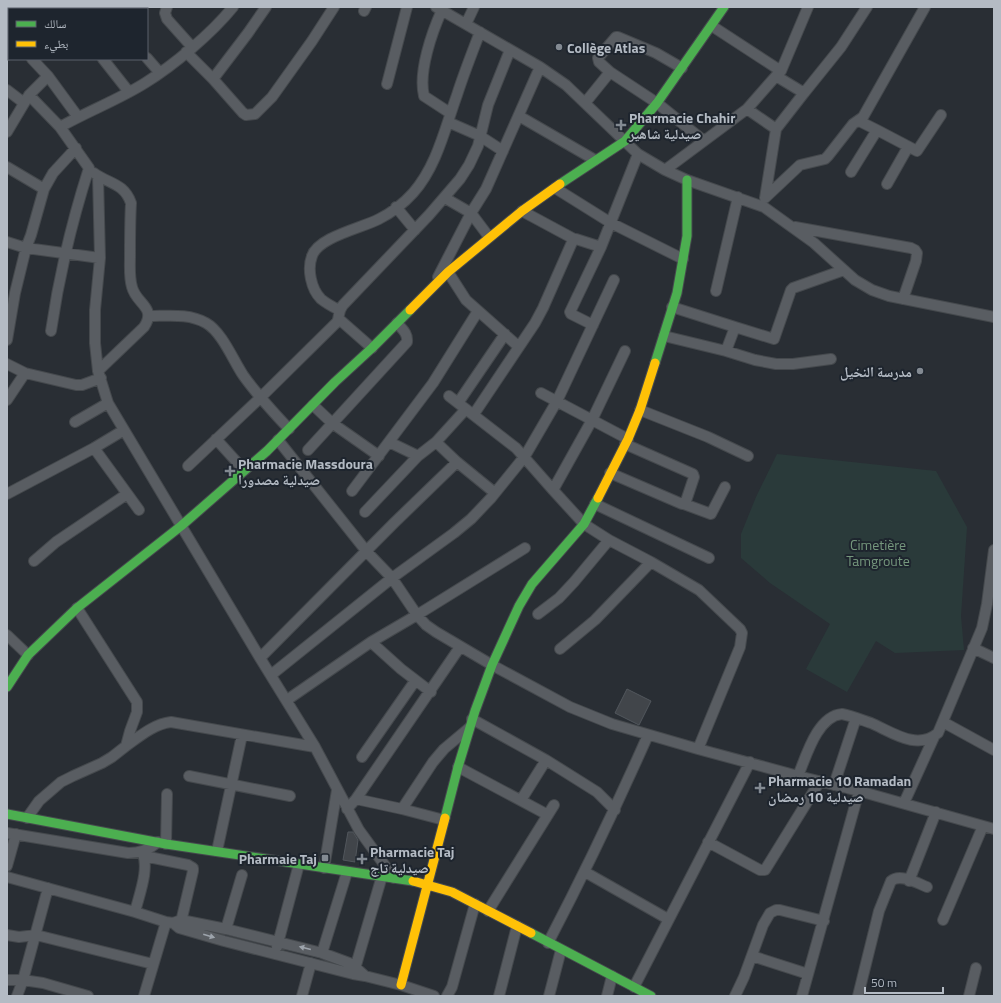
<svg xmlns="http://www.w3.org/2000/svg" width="1001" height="1003" font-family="'Titillium Web','Noto Naskh Arabic',sans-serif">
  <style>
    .green { fill: #2a3a3a }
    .building { fill: #41454a; stroke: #51565c }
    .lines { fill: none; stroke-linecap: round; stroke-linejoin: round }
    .street-casing { stroke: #45494d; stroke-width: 12 }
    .fast-casing { stroke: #45494d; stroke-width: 11 }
    .slow-casing { stroke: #45494d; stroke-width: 11 }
    .street { stroke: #595d62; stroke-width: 10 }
    .fast { stroke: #4caf50; stroke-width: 9 }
    .slow { stroke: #ffc107; stroke-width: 9 }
    .oneway { fill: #9da4ac }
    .poi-dot { fill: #838a92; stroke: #1e252e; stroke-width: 1.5 }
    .labels { text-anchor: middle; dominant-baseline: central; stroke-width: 4; stroke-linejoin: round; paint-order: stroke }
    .poi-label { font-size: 14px; font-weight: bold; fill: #b4bbc4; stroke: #1e252e; text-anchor: start }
    .park-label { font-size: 14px; fill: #75977d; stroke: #1e252e }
  </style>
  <rect width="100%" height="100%" fill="#292e34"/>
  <path class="green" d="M777 454 936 471 967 527 961 616 964 650 895 653 876 641 847 692 806 669 830 624 770 583 741 558V534L756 497Z"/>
  <path class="building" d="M627 689 651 701 639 725 615 713Z
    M348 832H353L358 840 355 862 343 860Z"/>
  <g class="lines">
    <g class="street-casing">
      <path id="street" d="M56 7 58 9
        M104 7 106 9
        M167 7 165 13 167 19 192 47
        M436 7 540 67 566 85 638 154 665 170 687 180 764 207 814 243 855 280 872 290 889 296 994 317
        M46 9 48 7
        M442 10C432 32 418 72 424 96L450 113
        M364 11 366 7
        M466 24 474 7
        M712 26 781 71
        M7 31 9 34
        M186 52 213 79 243 113 246 115 255 114 272 97 312 41 334 7
        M7 55 9 51
        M147 58 160 73
        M32 59 48 76 78 117
        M103 59 129 92
        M682 68 656 53 618 37H616L598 58 599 62 610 72 657 103 704 141
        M213 79 248 33 266 7
        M387 84 407 7
        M7 90 24 103
        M804 93 841 47 867 7
        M29 95 60 127 89 168C72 221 59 276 51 331
        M585 103 610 72
        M747 109 776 129 765 198
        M519 116 595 160
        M859 121 877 130 917 151 941 115
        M448 122 480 136 503 151
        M60 127C88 111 118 100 145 83 174 65 211 34 233 7
        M776 129 804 93 776 76
        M7 132 29 95 48 76
        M7 167 44 189
        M665 170 747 109 776 76 781 71 808 7
        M851 172 877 130
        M94 173C109 184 124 183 131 203 130 221 130 238 130 256 130 266 129 277 132 287 136 304 157 307 144 327L98 371
        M98 176 100 258 95 310V343L98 371 108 403 260 658 315 747 359 830 394 878
        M887 184 908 147
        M555 188 611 223 683 259
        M445 198 471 213 489 237
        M765 198 800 165 825 159 828 156 853 124 863 117 925 7
        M396 207 415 230
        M522 211 574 239
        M795 227 911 248 915 250 917 253 916 261 903 299
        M7 242 26 248 100 258
        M448 272 466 300 519 347
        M438 277 471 213 486 189 540 67
        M716 291 738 197
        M672 307 735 327
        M339 310C333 307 327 304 321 299 311 289 307 269 312 256 318 237 362 228 379 219 391 213 404 203 413 193 437 166 445 128 457 95 464 73 472 53 480 32
        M149 316C168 316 189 313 206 323 222 332 233 360 243 375 257 395 273 412 289 429
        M339 319 372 348
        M593 325 571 314 570 312 601 247 638 154
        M664 336 726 351 755 360 776 364H793L831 359
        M7 340 15 293 26 248 31 235 44 189 53 173 76 148
        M726 351 735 327 774 339 791 290 793 288 844 270
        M7 364 25 373 76 385H82L101 378
        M541 393 628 439
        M449 396 516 448 553 490 584 524 609 540 651 562 699 590 740 629 742 633 740 647 698 749
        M7 400 25 373
        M458 403 505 334
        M313 405 332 423 379 456
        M466 409 436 442 457 462 495 493
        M640 410 708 437 748 456
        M474 414 535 323 543 308 573 240 576 239 601 247
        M75 422 108 403
        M216 439 244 470
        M278 440 367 552 392 578 417 615 426 625 436 632 492 665 570 707 612 724 698 749 798 776 859 791 994 829
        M389 442 418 456
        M94 448 139 510
        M308 450 407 342C408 333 402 329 397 323
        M188 466 260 398 337 322C340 317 337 313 343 305L429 215 460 179 469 165 478 146 488 105 510 50
        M610 473 682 504H685L694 477 693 474 625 444
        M553 490 592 420 625 351
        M352 491 433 383 478 311
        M7 494 94 448 124 430
        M595 504 709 558
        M684 504 711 514 725 487
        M365 512 418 456 436 442
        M34 561 56 542 127 494
        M538 614 559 598 574 582 609 540
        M7 635 28 655
        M371 642 401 669 431 692
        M973 648 994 658
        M560 649 595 620 651 562
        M260 658 394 523 457 462
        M271 675 392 578 454 533 471 519 491 498 525 456 557 401 614 280
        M287 700 371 642 417 615 525 548
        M472 719 546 760 597 792 615 810
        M943 722 994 750
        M126 746C140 736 154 724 171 722L315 747
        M362 757 415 681
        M458 767 548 815
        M189 776 290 796
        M798 776C806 757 817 716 842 714 852 716 862 720 871 723 892 732 917 751 938 733L982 628 987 604 994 550
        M834 785 856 718
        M356 799 402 809 444 820
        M521 800 546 760
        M904 803 934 737
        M347 809 356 799 460 647
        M402 809 433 762 444 749 469 728
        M27 818 39 801 61 782 73 776 102 763 112 757 126 746 130 731 137 712V702L77 608
        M7 833 128 853C140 853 149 850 158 842
        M708 842 760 870H765L820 781
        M166 844 167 794
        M217 851 242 735
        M144 856 188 865 193 868V871L180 926
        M7 866 16 834
        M324 868 337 790
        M585 872 668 919
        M7 877 135 912 166 922
        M909 881 936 812
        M488 911 554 805
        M135 912C139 895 150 868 142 852
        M943 920 983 826
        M173 923 181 920 226 929 322 953 349 963 355 967 365 976
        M226 929 242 875
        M7 935 19 937 36 935 153 964
        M548 943C584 874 617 805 648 735
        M277 947 299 864
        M322 953 347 872
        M752 956 808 974
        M354 972 382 876
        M7 980H23L43 983 88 996
        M634 987 750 762
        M17 996 23 980 48 888
        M144 996 166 922 173 923 179 928 224 941 353 974 365 976 401 985 434 996
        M302 996 311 963
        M447 996 452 987 475 904
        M499 996 517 926
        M549 996 561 950
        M607 996 612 976
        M735 996 744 977 763 925 770 913 776 910H780L824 921
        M802 996 859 791
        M858 996 879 911 891 881C900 873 917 883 927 887
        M969 996 976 968"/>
    </g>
    <g class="fast-casing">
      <path id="fast" d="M560 184 625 141 657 103 724 7
        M655 363 677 293 687 236V180
        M7 687 28 655 77 608 181 526 267 451 335 382 372 348 410 310
        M7 814 166 844 413 881
        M445 818 458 767 475 711 492 665 519 606 532 584 584 524 598 498
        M531 933 651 996"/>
    </g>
    <g class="slow-casing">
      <path id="slow" d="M410 310 448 272 522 211 560 184
        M598 498 628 439 640 410 655 363
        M413 881 452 892 531 933
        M401 985 445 818"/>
    </g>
    <use href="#street" class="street"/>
    <use href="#fast" class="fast"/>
    <use href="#slow" class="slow"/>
  </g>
  <defs><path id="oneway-solid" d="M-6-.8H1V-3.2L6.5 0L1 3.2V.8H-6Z"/></defs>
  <g class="oneway">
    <use href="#oneway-solid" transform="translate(209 936) rotate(16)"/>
    <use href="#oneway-solid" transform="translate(305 948) rotate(-166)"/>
  </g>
  <g class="poi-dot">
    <circle cx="559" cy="47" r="4"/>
    <path d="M619 119h4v4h4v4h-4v4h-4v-4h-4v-4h4z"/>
    <circle cx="920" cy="371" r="4"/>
    <path d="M228 465h4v4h4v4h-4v4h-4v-4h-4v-4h4z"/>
    <path d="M758 782h4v4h4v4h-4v4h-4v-4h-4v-4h4z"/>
    <rect x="321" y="854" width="8" height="8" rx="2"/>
    <path d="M360 853h4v4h4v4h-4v4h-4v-4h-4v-4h4z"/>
  </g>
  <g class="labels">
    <g class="poi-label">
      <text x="567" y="47">Collège Atlas</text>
      <text x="629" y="117">Pharmacie Chahir<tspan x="629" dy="16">صيدلية شاهير</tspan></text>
      <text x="912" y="371" text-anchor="end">مدرسة النخيل</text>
      <text x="238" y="463">Pharmacie Massdoura<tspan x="238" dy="16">صيدلية مصدورا</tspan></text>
      <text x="768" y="780">Pharmacie 10 Ramadan<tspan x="768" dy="16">صيدلية 10 رمضان</tspan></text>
      <text x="370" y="851">Pharmacie Taj<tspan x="370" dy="16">صيدلية تاج</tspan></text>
      <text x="317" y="858" text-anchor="end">Pharmaie Taj</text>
    </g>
    <g class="park-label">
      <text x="878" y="544">Cimetière<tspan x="878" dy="16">Tamgroute</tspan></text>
    </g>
  </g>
  <rect width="1001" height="1003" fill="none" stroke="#b4bbc4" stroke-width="16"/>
  <rect x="8" y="8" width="140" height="52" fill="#1e252e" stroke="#5a616a"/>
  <rect x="16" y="21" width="20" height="6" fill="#4caf50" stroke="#5a616a"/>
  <text x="44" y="28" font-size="12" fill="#b4bbc4">سالك</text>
  <rect x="16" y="41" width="20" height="6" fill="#ffc107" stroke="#5a616a"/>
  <text x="44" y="48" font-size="12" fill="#b4bbc4">بطيء</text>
  <path d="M865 987v6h78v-6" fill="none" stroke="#b4bbc4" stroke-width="2"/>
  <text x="871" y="987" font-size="12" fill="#b4bbc4" stroke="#1e252e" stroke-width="3" paint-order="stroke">50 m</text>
</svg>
